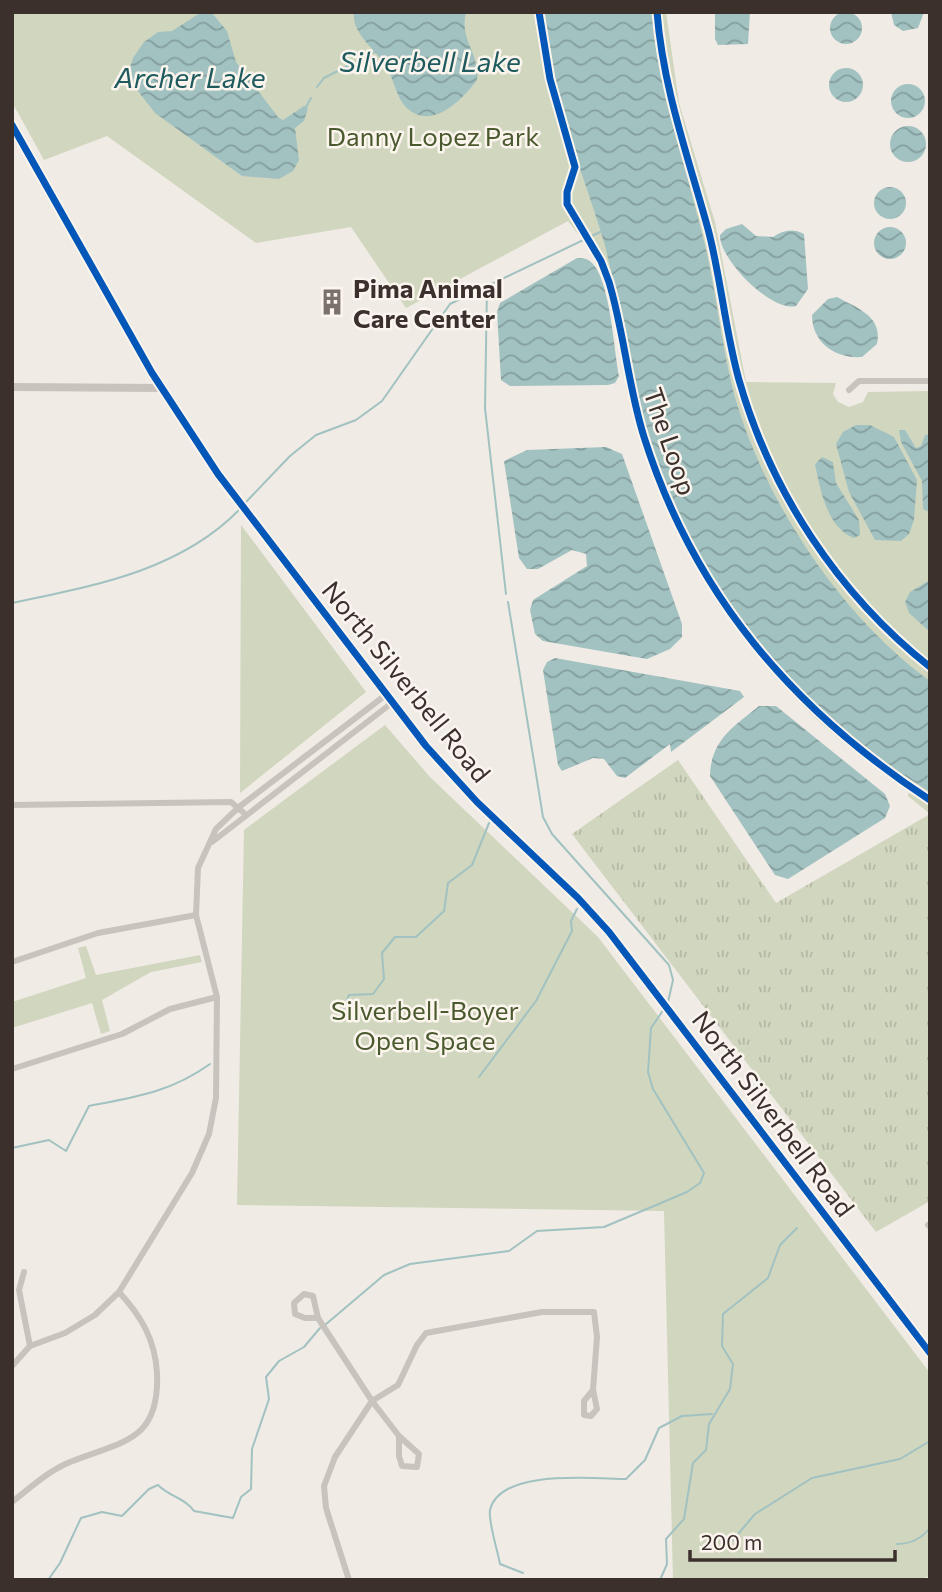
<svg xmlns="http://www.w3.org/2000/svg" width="942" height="1592" font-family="Commissioner,sans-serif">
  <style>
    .grass { fill: url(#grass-tufts) }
    .park { fill: #d1d6bf }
    .water { fill: url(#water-waves) }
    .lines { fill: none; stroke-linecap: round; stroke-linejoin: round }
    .stream { stroke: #a1c2c1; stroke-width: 2 }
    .minor { stroke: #c9c3be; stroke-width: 6 }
    .tertiary { stroke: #c9c3be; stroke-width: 8 }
    .secondary { stroke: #bab3ae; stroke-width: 9 }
    .cycleway-casing { stroke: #fbf5ee; stroke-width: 11 }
    .cycleway { stroke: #0057b8; stroke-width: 7 }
    .labels { text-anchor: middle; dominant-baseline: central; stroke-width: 5; stroke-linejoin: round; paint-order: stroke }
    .park-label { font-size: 26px; fill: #4a5a2e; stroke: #fbf5ee }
    .poi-label { font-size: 26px; font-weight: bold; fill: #3b302b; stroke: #fbf5ee; text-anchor: start }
    .street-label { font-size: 26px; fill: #3b302b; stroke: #fbf5ee }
    .water-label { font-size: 28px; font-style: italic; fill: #1f5a5e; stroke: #fbf5ee }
  </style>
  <defs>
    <pattern id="grass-tufts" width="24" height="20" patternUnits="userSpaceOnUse" patternTransform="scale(1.75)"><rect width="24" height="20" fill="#d1d6bf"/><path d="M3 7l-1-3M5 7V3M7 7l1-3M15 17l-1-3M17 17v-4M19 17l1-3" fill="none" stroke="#b4b8a4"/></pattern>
    <pattern id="water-waves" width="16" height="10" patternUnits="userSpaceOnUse" patternTransform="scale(1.75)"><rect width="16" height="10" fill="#a1c2c1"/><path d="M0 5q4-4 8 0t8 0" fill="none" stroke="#849e9d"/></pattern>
  </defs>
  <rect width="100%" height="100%" fill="#f0ebe5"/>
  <path class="grass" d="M678 760 776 903 930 814V1201L876 1232 572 834Z"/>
  <path class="park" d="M12 12H666L679 103 715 222 746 382 836 383 833 394 838 402 849 407 863 402 868 392 930 391V814L908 796 909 791C872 764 834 738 802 705 723 624 665 522 633 414 619 367 618 309 598 265 592 249 578 235 568 221L406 308 351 227 256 243 107 136 44 160 12 102Z
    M241 525 366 692 240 793Z
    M385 725 430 777 598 937 930 1373V1576L918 1580H673L664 1211 237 1205 244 830Z
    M86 946 96 975 200 955 202 962 151 972 102 1000 110 1031 101 1034 92 1003 12 1028V1002L86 978 78 948Z"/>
  <path class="water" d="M830 28a16 16 0 1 1 32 0a16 16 0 1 1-32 0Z
    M354 12H466C459 41 480 52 477 80 462 100 433 130 408 109 396 99 394 78 386 66 375 49 351 33 354 12Z
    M542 12H654C662 92 686 167 705 245 716 292 721 340 732 386 760 495 839 615 930 681V792C796 710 687 575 643 424 625 364 620 302 604 242 582 167 547 91 542 12Z
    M715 12H750L748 44 718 45 715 39Z
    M891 12H924L918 28 903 31 894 25Z
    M200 13H212L227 31 236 62 278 117 283 120 304 106 308 108 304 121 295 128 299 160 293 171 279 179 242 176 155 113 127 77 133 58 144 42 158 32 172 31Z
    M829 85a17 17 0 1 1 34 0a17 17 0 1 1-34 0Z
    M891 101a17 17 0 1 1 34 0a17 17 0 1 1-34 0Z
    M890 144a18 18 0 1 1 36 0a18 18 0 1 1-36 0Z
    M874 203a16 16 0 1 1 32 0a16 16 0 1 1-32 0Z
    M742 224 756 236 773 237C783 230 793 228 804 234L808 289 796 306C772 313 719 259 720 235L726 229Z
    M874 243a16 16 0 1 1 32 0a16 16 0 1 1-32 0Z
    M577 258C583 258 587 258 592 263 610 280 614 350 619 376L615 383 608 385 510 386 501 380 497 312 500 303Z
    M837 297C857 308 883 316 877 344L862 357C836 359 812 343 812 315L828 299Z
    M856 425H870L894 437 917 480 914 520 909 534 901 541 875 540 849 492 836 444 843 432Z
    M899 430H905L916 448 921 446 925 435 930 434 929 512 923 509 922 481 901 442Z
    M606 447 622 454 682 624V637L670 649 647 659 543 641 535 634 530 610 533 600 587 566 586 554 572 550 538 569H527L519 558 504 461 527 450Z
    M822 457 833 462 836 483 859 520 860 535 854 538C827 528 820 489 815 464Z
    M930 580V632L909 613 905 602 910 592Z
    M555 658 740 691 744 697 671 752 670 744 625 778 617 776 604 759 593 758 562 771 558 765 543 670 547 662Z
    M759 706H776L885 794 890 806 885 818 788 879 775 875 710 776C711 740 733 727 759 706Z"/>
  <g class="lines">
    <path class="stream" d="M317 87 324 78 375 52
      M306 107 311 98
      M487 286 485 408 506 594
      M246 502 290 456 316 435 356 420 382 401 450 304 600 232
      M508 602 543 817 552 834 669 965 673 980 668 1002
      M12 603C93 586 180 571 240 509
      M338 1022 349 995 373 994 384 979 382 953 395 937H416L444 911 448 883 472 865 489 823
      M479 1077 536 1001 572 931 571 921 577 909
      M12 1148 49 1140 66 1151 89 1106C136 1097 171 1092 210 1064
      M325 1325 384 1275 410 1264 509 1251 537 1231 604 1227 687 1192 700 1183 704 1173 653 1089 648 1072 651 1028 664 1009
      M733 1540 755 1514 812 1478 900 1459 930 1441
      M897 1544C910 1544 922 1538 930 1528
      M523 1573 500 1564C498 1552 488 1521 490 1510 500 1468 595 1479 626 1479L645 1460 659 1428 682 1416 712 1414
      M48 1580 60 1563 81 1518 102 1512 122 1516 149 1489 158 1485C170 1497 185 1498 194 1511L233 1518 241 1497 251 1489 252 1449 269 1399 266 1377 279 1361 304 1347 320 1328
      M660 1580 667 1564 666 1539 684 1519 693 1463 706 1450 709 1424 730 1389 733 1364 722 1346 723 1314 768 1278 780 1245 797 1228"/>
    <path class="minor" d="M849 390 859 381H930
      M12 805 231 802 245 814
      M212 842 393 702
      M12 962 98 933 196 915
      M12 1069 122 1034 170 1009 217 997
      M928 1225 930 1227
      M24 1272 19 1290 30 1346
      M318 1318H305L295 1314 294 1303 304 1294 313 1296 318 1318 372 1401 399 1436 419 1454 417 1467 402 1466 399 1456V1436
      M12 1366 30 1346 65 1333 95 1315 119 1292 192 1173 209 1134 216 1098 217 997 196 915 198 868 216 829 239 807 387 694
      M12 1502C30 1488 48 1471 70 1462 122 1441 160 1442 157 1373 155 1339 141 1316 119 1292
      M349 1580 326 1508 324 1486 335 1457 372 1401 398 1385 417 1345 426 1333 542 1312H594L597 1337 593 1390 597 1409 591 1416 584 1415V1401L593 1390"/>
    <path class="tertiary" d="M12 387 161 388"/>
    <path class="secondary" d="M12 125 152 373 218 474 426 746 477 802 578 898 609 932 930 1353"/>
    <g class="cycleway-casing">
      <path id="cycleway" d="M539 12 550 79 575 167 567 192V204L601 261 609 282C624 332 628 386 644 437 694 595 793 710 930 800
        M657 12C663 88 688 156 708 229 721 278 725 330 739 380 771 492 838 594 930 667
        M12 125 152 373 218 474 426 746 477 802 578 898 609 932 930 1353"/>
    </g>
    <use href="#cycleway" class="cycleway"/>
  </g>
  <defs>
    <g id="building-bare" transform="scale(2.1)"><path d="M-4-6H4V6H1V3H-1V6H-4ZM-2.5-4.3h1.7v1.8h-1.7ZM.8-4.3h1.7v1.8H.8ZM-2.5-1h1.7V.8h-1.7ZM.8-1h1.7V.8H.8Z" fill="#7a716c" stroke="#fbf5ee" stroke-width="2.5" paint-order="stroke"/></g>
  </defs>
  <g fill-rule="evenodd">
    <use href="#building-bare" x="332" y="302"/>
  </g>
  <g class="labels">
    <g class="park-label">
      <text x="433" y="135">Danny Lopez Park</text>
      <text x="425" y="1009">Silverbell-Boyer<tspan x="425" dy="30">Open Space</tspan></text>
    </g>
    <g class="poi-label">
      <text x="353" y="287">Pima Animal<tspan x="353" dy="30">Care Center</tspan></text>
    </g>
    <g class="street-label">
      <text transform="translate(671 441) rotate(71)">The Loop</text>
      <text transform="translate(407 681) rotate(51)">North Silverbell Road</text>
      <text transform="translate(774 1113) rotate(53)">North Silverbell Road</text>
    </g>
    <g class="water-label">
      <text x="430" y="61">Silverbell Lake</text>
      <text x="190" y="77">Archer Lake</text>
    </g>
  </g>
  <rect width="942" height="1592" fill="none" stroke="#3b302b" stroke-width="28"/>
  <path d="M690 1550v10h205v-10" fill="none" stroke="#3b302b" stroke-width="3.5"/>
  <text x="701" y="1550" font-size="21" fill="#3b302b" stroke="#fbf5ee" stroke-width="5" paint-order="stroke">200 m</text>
</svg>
